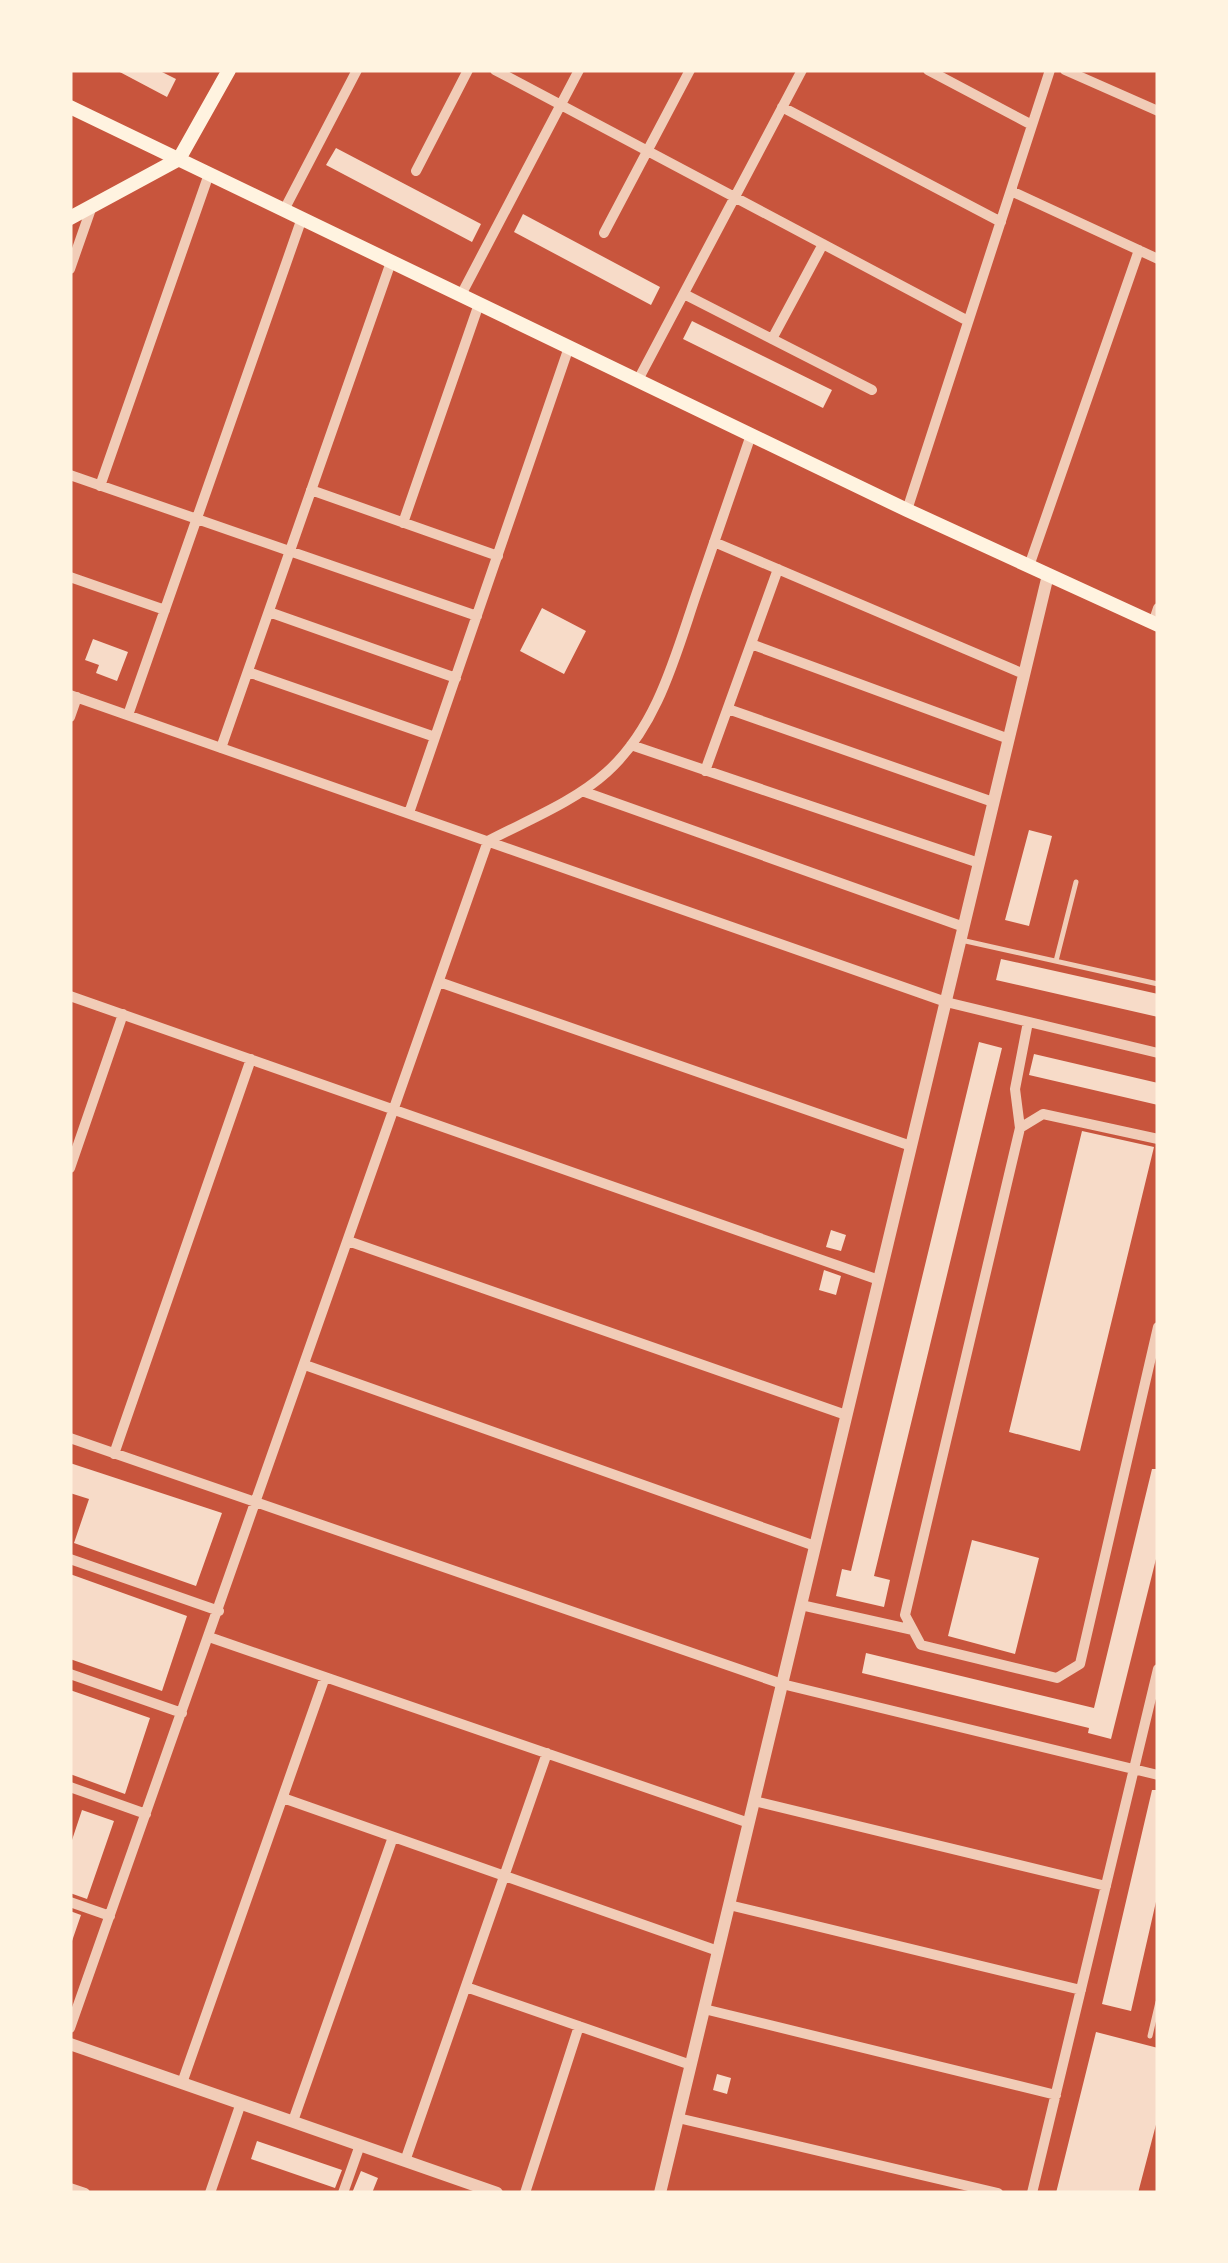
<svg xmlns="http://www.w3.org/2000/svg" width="1228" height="2263" font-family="Ubuntu,sans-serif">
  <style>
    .building { fill: #f7dbc8 }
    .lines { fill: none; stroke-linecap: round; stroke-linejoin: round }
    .service { stroke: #f1ccb7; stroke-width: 5 }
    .minor { stroke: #f1ccb7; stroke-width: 10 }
    .tertiary { stroke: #f1ccb7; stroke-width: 12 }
    .secondary { stroke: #fff3e0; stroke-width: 14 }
  </style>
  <rect width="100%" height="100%" fill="#c8553d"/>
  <path class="building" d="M116 70H158L176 79 167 97Z
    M336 148 481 224 472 242 326 165Z
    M523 214 660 287 651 305 514 232Z
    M692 321 832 390 823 408 683 339Z
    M542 608 586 631 564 674 520 651Z
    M93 639 128 652 117 681 96 673 99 665 85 660Z
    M1029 830 1052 836 1029 926 1005 920Z
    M1001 959 1158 994V1017L996 980Z
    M979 1042 1002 1048 874 1576 890 1580 884 1607 836 1596 842 1569 851 1571Z
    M1034 1054 1158 1083V1105L1029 1075Z
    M1082 1131 1154 1147 1080 1451 1009 1432Z
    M831 1230 846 1235 841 1251 826 1247Z
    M824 1270 841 1276 836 1295 819 1290Z
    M70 1463 222 1513 196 1586 74 1543 89 1499 70 1493Z
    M1152 1469H1158V1551L1111 1739 1088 1733 1089 1728 862 1673 866 1653 1094 1708Z
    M972 1540 1039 1558 1015 1654 948 1636Z
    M70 1574 187 1616 162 1691 70 1659Z
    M70 1690 150 1718 125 1794 70 1774Z
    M1152 1790H1158V1893L1131 2011 1102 2004Z
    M82 1810 114 1821 87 1899 70 1893V1846Z
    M70 1911 81 1915 72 1941H70Z
    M1096 2032 1158 2048V2117L1138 2193H1056Z
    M717 2074 731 2078 727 2094 713 2090Z
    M257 2141 342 2170 335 2188 251 2159Z
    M361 2171 378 2178 372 2193H352Z"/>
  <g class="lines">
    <path class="service" d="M961 940 1158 984
      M1056 961 1076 882
      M1150 2036 1158 2002"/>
    <path class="minor" d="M495 70 968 321
      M928 70 1032 125
      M1065 70 1158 111
      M782 107 1001 222
      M416 171 468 70
      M1011 191 1158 259
      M284 210 357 70
      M604 233 690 70
      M70 269 92 206
      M684 294 872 390
      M461 295 579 70
      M772 339 823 244
      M638 380 802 70
      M70 475 477 616
      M100 486 209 174
      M311 490 498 556
      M907 510 1050 70
      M403 523 479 304
      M714 542 1024 674
      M1029 566 1139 250
      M70 577 165 610
      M269 612 456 678
      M1153 623 1158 608
      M751 644 1009 739
      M248 672 435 737
      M70 695 946 1002 1158 1053
      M728 709 993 802
      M128 715 302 218
      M70 717 77 697
      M631 745 979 863
      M221 748 391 262
      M705 771 778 569
      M582 791 964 927
      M409 813 569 347
      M439 982 911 1146
      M70 996 879 1280
      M1020 1128 1015 1089 1028 1022
      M1158 1139 1043 1114 1020 1128 905 1615 921 1645 1057 1678 1080 1664 1158 1327
      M70 1168 123 1014
      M348 1241 846 1415
      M305 1365 815 1546
      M70 1438 782 1684 1158 1775
      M114 1454 251 1059
      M70 1559 219 1611
      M801 1605 913 1630
      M209 1637 749 1823
      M70 1674 182 1713
      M70 1787 146 1814
      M283 1798 718 1951
      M754 1801 1106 1886
      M70 1902 110 1916
      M729 1905 1081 1990
      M466 1987 691 2065
      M704 2009 1056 2095
      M70 2028 488 841C528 820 574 802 607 772 657 727 675 657 696 595 714 542 733 488 751 435
      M182 2083 325 1677
      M678 2118 998 2193
      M293 2121 393 1837
      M405 2161 547 1753
      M70 2188 85 2193
      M210 2193 241 2103
      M343 2193 360 2145
      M525 2193 579 2026
      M1032 2193 1158 1669"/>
    <path class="tertiary" d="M70 2044 497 2193
      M660 2193 1048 575"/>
    <path class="secondary" d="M70 107 907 510 1158 625
      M70 218 179 159 229 70"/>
  </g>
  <rect width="1228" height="2263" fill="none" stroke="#fff3e0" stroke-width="145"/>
</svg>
